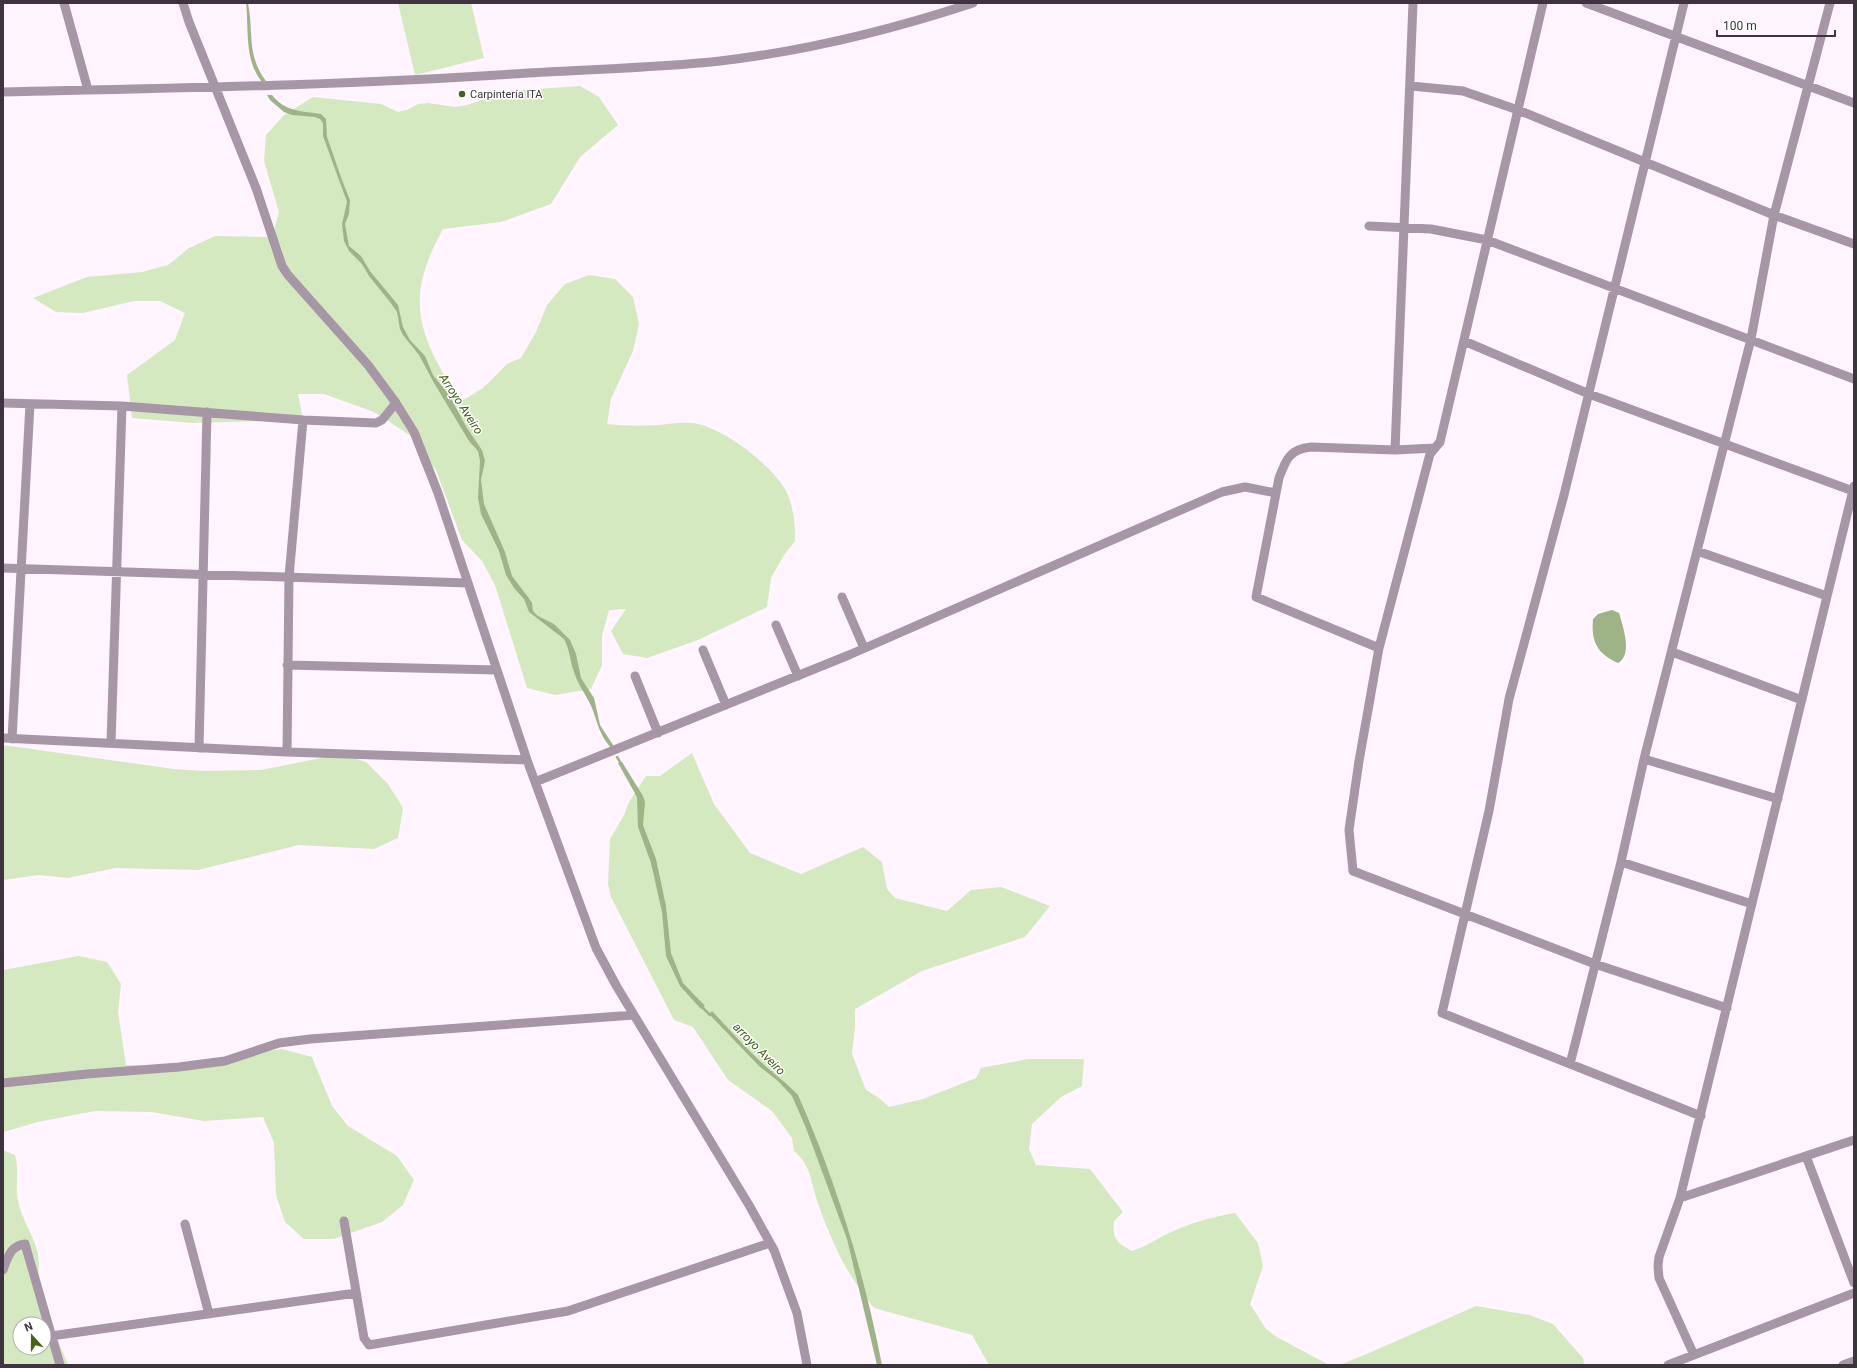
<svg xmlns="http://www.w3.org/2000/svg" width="1857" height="1368" font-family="Roboto,sans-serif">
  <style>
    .green { fill: #d5e9c0; fill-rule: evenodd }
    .water { fill: #9eb486 }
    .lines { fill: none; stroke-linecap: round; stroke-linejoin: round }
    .stream { stroke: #9eb486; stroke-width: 2.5 }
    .minor { stroke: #a696a6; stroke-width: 9 }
    .poi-dot { fill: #466418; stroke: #fff; stroke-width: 1.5 }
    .labels { text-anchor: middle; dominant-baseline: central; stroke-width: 3; stroke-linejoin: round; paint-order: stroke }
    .poi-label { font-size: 11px; fill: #3e333e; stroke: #fff; text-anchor: start }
    .water-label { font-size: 12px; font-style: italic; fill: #405b18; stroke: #fff }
  </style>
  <rect width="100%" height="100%" fill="#fff4ff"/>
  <path class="green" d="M398 3H471L484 58 415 75Z
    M580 86 599 97 618 125 580 157 551 204 501 222 443 229C413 284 411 318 443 373 449 382 454 393 460 402L483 388 507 364 521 358 536 332 547 305 565 284 589 275 615 279 633 297 639 324 633 351 611 399 607 424C625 426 641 426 659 425 669 424 681 422 692 423 722 426 772 465 786 491 794 507 795 524 795 541L784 555 771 578 767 607 698 640 647 658 623 654 611 631 626 609 609 610 602 636V665L591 689 555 695 527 688 495 585 482 561 462 540 436 470 419 450 414 438 374 412 324 394H298L303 420 193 423 132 418 127 375 175 340 185 313 160 301H134L83 313 56 312 33 298 87 277 142 272 168 265 189 248 215 236 272 237 279 212 264 161 266 135 284 115 313 97 381 104 398 112 407 110 418 104 428 103 455 107 467 105 509 91Z
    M3 745 174 769 204 771 261 770 341 754 366 762 388 784 403 808 398 838 374 849 299 845 198 870 115 868 68 878 39 875 3 880Z
    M692 753 714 804 750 853 801 874 863 847 882 862 887 889 895 898 947 911 971 890 1001 887 1050 906 1025 937 922 971 855 1009V1027L852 1054 866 1090 879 1098 889 1107 923 1099 976 1078 981 1068 1028 1059H1084L1082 1086 1061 1097 1032 1124 1029 1149 1036 1165 1090 1169 1123 1212 1114 1221C1112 1239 1117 1243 1132 1251 1146 1247 1156 1239 1169 1233 1190 1223 1212 1217 1235 1213L1258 1243 1263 1266 1250 1304 1266 1329 1277 1337 1327 1364H1342L1369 1353 1476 1306 1529 1315 1553 1324 1583 1358 1584 1365H989L972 1335 874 1308C860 1290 846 1270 836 1248 829 1232 821 1214 816 1197 810 1177 810 1165 794 1151L792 1138 772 1111 728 1080 693 1027 674 1020 611 897 608 884 610 839 624 815 629 802 646 776H660Z
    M79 956 107 962 121 984 118 1012 126 1065 196 1067 253 1053 282 1049 312 1057 332 1106 348 1126 397 1156 414 1180 403 1205 382 1222 334 1239H304L285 1222 276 1195 274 1143 263 1117 204 1121 152 1112 95 1111 38 1122 3 1132V970Z
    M3 1150 15 1155C19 1170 16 1180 17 1195 19 1215 32 1232 37 1250 41 1264 37 1277 38 1291L68 1365H3ZM20 1324H44V1348H20Z"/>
  <path class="water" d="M246 3H248C254 31 246 55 266 81L262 82C244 60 249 29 246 3Z
    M267 95H272C285 112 302 111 321 114L326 119 327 137 342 180 350 200 349 214 345 224 349 246 361 256 370 271 398 305 403 327 410 340 425 356 433 375 449 395 467 428 482 450 485 461 481 480 484 504 505 552 512 576 528 597 532 603 533 611 538 616 554 624 570 640 576 654 581 678 594 698 600 725 615 748 613 750C600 737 598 724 592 708 587 696 578 685 574 672 570 661 570 650 564 639L529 612 524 599 514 588 506 575 499 551 481 514 478 498 480 461 478 451 469 441 434 383 419 355 403 335 400 329 397 312 390 302 369 276 362 264 349 251 344 241 342 224 347 202 323 136V123L320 119 315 117 292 115 284 112 270 100Z
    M1612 610 1619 613C1623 627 1633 654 1618 663 1597 653 1591 642 1593 619L1598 614Z
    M622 762 643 796 645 802 643 825 656 859 666 906 671 953 683 983 705 1006 701 1009 680 986 666 956 662 912 651 863 638 827 637 797 618 763Z
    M712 1011C728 1028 744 1046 761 1062 773 1073 787 1083 798 1095 836 1181 864 1272 882 1365H877L847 1239 806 1128 792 1096 778 1081 760 1067 709 1014Z"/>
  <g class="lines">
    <path class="stream" d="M617 757 622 765
      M701 1006 710 1015"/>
    <path class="minor" d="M64 3 88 90
      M183 3 189 22 256 188 282 266 288 275 368 365 396 403 414 432 438 493 527 760 596 948 617 987 749 1205 774 1250 797 1313 807 1365
      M1543 3 1440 442 1430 454 1379 648 1359 761 1349 830 1353 871 1595 964 1727 1008
      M1586 3 1854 103
      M1684 3 1564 495 1509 699 1489 811 1442 1013 1701 1116
      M1411 86 1463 91 1518 110 1774 215 1854 244
      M3 92C178 88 354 85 528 73 592 69 656 68 720 61 806 51 891 30 973 3
      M1369 226 1431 229 1487 240 1854 379
      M1464 341 1589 394 1853 491
      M3 403 122 406 303 420 376 423 382 420 396 403
      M1395 450 1413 3
      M1697 551 1827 596
      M3 568 468 583
      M842 597 864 648
      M776 625 798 676
      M1379 648 1256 597 1279 478C1286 459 1290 449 1311 447L1395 450 1435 448
      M703 650 726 705
      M1672 652 1802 700
      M287 665 496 670
      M635 676 658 733
      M3 738 287 752 527 760
      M12 739 30 404
      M111 743 122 406
      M199 748 207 412
      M287 752 289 577 303 420
      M1644 759 1778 799
      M535 782 849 655 1222 492 1245 487 1276 493
      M1621 862 1752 904
      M1570 1064 1621 862 1644 759 1751 339 1774 215 1830 3
      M3 1083 87 1074 179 1067 225 1061 279 1043 310 1039 634 1015
      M1806 1156 1854 1283
      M1680 1198 1854 1140
      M344 1221 364 1338 369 1345 568 1311 770 1243
      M185 1224 209 1314
      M3 1270C8 1257 10 1246 25 1244L60 1365
      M51 1336 356 1293
      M1694 1355 1659 1278 1658 1266 1659 1257 1680 1198 1854 486
      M1668 1365 1854 1293
      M1843 1365 1854 1361"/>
  </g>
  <circle class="poi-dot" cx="462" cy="94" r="4"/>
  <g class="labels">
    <g class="poi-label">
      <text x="470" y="94">Carpintería ITA</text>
    </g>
    <g class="water-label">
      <text transform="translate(461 404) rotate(57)">Arroyo Aveiro</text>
      <text transform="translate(759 1049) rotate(45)">arroyo Aveiro</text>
    </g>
  </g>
  <rect width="1857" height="1368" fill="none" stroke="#3e333e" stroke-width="8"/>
  <g transform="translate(32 1336) rotate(339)"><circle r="19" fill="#ffffff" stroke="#b2adb2"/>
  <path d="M0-3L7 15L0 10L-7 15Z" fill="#466418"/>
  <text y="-6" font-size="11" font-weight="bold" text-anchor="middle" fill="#3e333e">N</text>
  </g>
  <path d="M1717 30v6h118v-6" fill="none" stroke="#3e333e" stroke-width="2"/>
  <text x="1723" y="30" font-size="12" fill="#3e333e" stroke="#ffffff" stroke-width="3" paint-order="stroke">100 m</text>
</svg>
